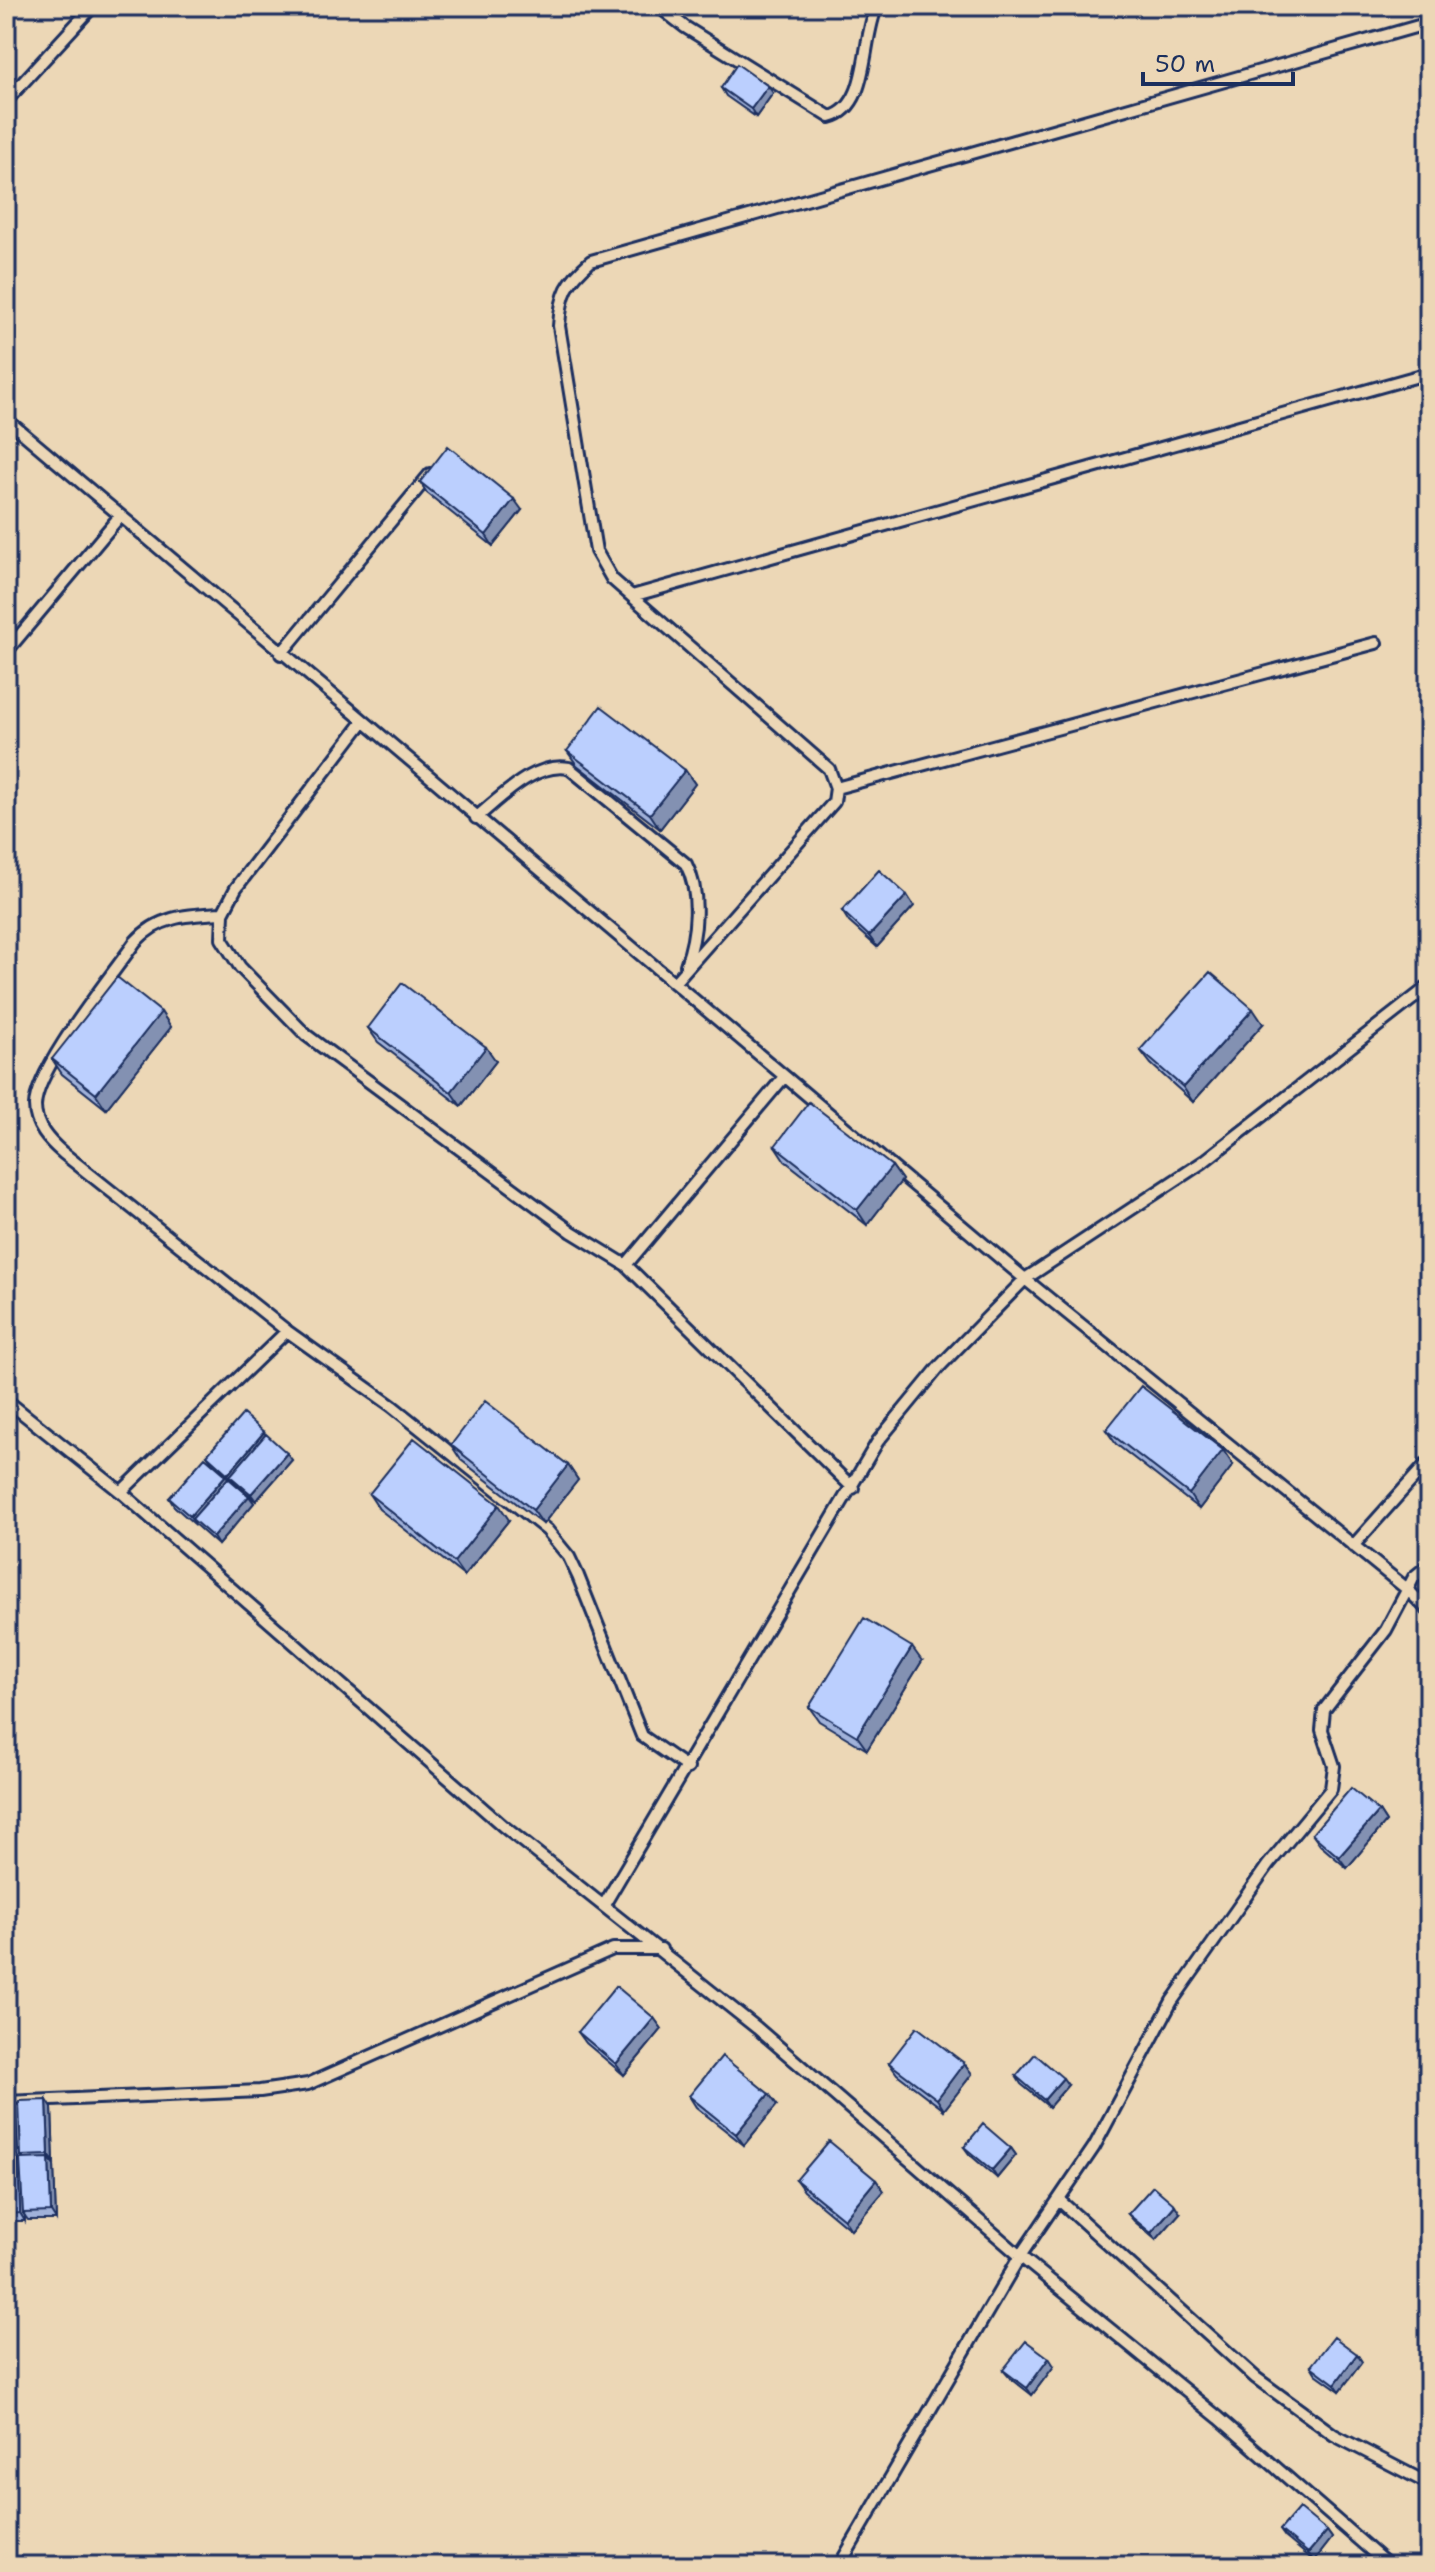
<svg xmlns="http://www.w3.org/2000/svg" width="1435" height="2572" font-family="'Shantell Sans',sans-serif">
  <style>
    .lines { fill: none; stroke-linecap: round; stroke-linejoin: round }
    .lane-casing { stroke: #1b2f5e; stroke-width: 16 }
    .lane { stroke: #ecd7b6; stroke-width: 10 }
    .wall { fill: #a1b2da; stroke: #1b2f5e; stroke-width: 2 }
    .shaded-wall { fill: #8391b2; stroke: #1b2f5e; stroke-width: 2 }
    .building { fill: #bbcffe; stroke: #1b2f5e; stroke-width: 2 }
  </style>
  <rect width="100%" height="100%" fill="#ecd7b6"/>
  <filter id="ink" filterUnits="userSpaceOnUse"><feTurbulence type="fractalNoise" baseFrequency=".0125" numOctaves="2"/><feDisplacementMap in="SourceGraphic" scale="16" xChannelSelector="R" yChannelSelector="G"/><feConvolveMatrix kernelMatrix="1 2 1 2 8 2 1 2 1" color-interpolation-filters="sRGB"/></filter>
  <g filter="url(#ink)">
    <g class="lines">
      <g class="lane-casing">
        <path id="lane" d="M658 6 685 27 830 117C870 107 861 40 877 6
          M6 101 93 6
          M6 419 1025 1279 1407 1589 1429 1611
          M632 596 1429 373
          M6 652 120 516
          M281 654 430 474
          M362 723 236 888 223 913 222 939 240 967 306 1035 572 1232 626 1265 853 1488
          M836 788 1376 643
          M476 818C500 798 535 761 569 768L686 864C701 893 697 935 686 965
          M223 913C189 915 159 915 135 942 111 977 36 1068 35 1106 35 1126 49 1141 63 1153L287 1331 392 1406 547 1530 569 1557 578 1576 642 1736 688 1768
          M674 983 834 802 836 788 829 769 612 579 596 551 559 326C561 293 567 282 591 261L1429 23
          M626 1265 784 1077
          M6 1400 121 1492 503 1826 757 2028 1020 2256 1219 2418 1389 2566
          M121 1492 287 1331
          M1353 1546 1429 1461
          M604 1905 878 1441 939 1367 1025 1279 1203 1162 1429 986
          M6 2102 260 2091 308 2084 613 1949H661
          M1059 2200 1256 2378 1334 2435 1429 2484
          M839 2566 1020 2256 1094 2147 1172 2001 1268 1865 1331 1789 1334 1766 1322 1730 1324 1710 1386 1630 1414 1577 1429 1565"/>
      </g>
      <use href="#lane" class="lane"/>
    </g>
    <path class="wall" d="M721 88 773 93 756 117 726 96Z
      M420 482 522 510 493 546 427 493Z
      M567 751 685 770 695 784 660 829 577 765Z
      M914 906 877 947 849 922 842 911Z
      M161 1012 171 1027 106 1109 62 1074 52 1059Z
      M1263 1024 1193 1102 1151 1064 1140 1050Z
      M368 1028 496 1061 461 1106 378 1042Z
      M775 1146 892 1166 902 1180 867 1225 785 1161Z
      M1106 1430 1233 1465 1199 1509 1116 1444Z
      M266 1435 292 1460 256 1501 212 1462 207 1455Z
      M451 1445 568 1465 578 1480 543 1524 461 1460Z
      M226 1475 249 1496 254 1503 218 1545 174 1506 169 1498Z
      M369 1494 509 1520 464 1576 379 1509Z
      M922 1661 867 1750 819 1721 809 1707Z
      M1379 1811 1386 1822 1347 1868 1320 1845 1312 1834Z
      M654 2018 662 2029 624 2075 586 2043 578 2032Z
      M889 2063H964L972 2074 944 2110 897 2074Z
      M1016 2076 1068 2085 1049 2107 1021 2084Z
      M769 2094 777 2105 744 2145 696 2107 689 2096Z
      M15 2101 19 2106 52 2108 54 2162H52L54 2165 56 2220H28L25 2216V2221H6V2102Z
      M964 2147 1011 2148 1016 2155 997 2178 969 2154Z
      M796 2180H876L884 2191 851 2230 804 2191Z
      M1180 2213 1156 2240 1134 2221 1128 2214Z
      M1357 2354 1362 2362 1340 2391 1316 2374 1311 2366Z
      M1054 2366 1032 2395 1009 2377 1003 2370Z
      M1280 2530 1327 2531 1332 2538 1314 2561 1285 2537Z"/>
    <path class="shaded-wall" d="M768 86 773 93 756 117 751 109Z
      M514 499 522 510 493 546 486 535Z
      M685 770 695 784 660 829 650 814Z
      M907 895 914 906 877 947 869 936Z
      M1253 1009 1263 1024 1193 1102 1183 1087Z
      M161 1012 171 1027 106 1109 96 1094Z
      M486 1047 496 1061 461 1106 451 1092Z
      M892 1166 902 1180 867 1225 857 1210Z
      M264 1432 269 1440 230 1476 233 1481 228 1474Z
      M1223 1450 1233 1465 1199 1509 1189 1494Z
      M287 1453 292 1460 256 1501 251 1494Z
      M568 1465 578 1480 543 1524 533 1510Z
      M226 1475 231 1483 192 1519 195 1524 190 1516Z
      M249 1496 254 1503 218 1545 213 1537Z
      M499 1505 509 1520 464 1576 454 1562Z
      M912 1647 922 1661 867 1750 857 1736Z
      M1379 1811 1386 1822 1347 1868 1339 1857Z
      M654 2018 662 2029 624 2075 616 2064Z
      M964 2063 972 2074 944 2110 937 2099Z
      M1063 2078 1068 2085 1049 2107 1044 2100Z
      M769 2094 777 2105 744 2145 736 2134Z
      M47 2100 52 2108 54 2162 49 2155Z
      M15 2101 21 2109V2156L23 2158V2163L18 2156Z
      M1011 2148 1016 2155 997 2178 992 2170Z
      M49 2158 54 2165 56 2220 51 2212Z
      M18 2159 23 2166V2213L25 2216V2221L20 2213Z
      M876 2180 884 2191 851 2230 844 2219Z
      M1175 2205 1180 2213 1156 2240 1151 2233Z
      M1357 2354 1362 2362 1340 2391 1335 2384Z
      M1049 2358 1054 2366 1032 2395 1027 2388Z
      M1327 2531 1332 2538 1314 2561 1308 2553Z"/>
    <path class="building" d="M737 64 768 86 751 109 721 88Z
      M448 446 514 499 486 535 420 482Z
      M601 706 685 770 650 814 567 751Z
      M879 870 907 895 869 936 842 911Z
      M1210 972 1253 1009 1183 1087 1140 1050Z
      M117 977 161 1012 96 1094 52 1059Z
      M402 983 486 1047 451 1092 368 1028Z
      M809 1102 892 1166 857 1210 775 1146Z
      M1141 1386 1223 1450 1189 1494 1106 1430Z
      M485 1401 568 1465 533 1510 451 1445Z
      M243 1414 264 1432 228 1474 207 1455Z
      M266 1434 287 1453 251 1494 230 1476Z
      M414 1438 499 1505 454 1562 369 1494Z
      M205 1457 226 1475 190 1516 169 1498Z
      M228 1478 249 1496 213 1537 192 1519Z
      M864 1618 912 1647 857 1736 809 1707Z
      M1351 1788 1379 1811 1339 1857 1312 1834Z
      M616 1986 654 2018 616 2064 578 2032Z
      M917 2027 964 2063 937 2099 889 2063Z
      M1035 2054 1063 2078 1044 2100 1016 2076Z
      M722 2056 769 2094 736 2134 689 2096Z
      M47 2100 49 2155 21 2156 19 2101Z
      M15 2101 18 2156H6V2102Z
      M983 2124 1011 2148 992 2170 964 2147Z
      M829 2141 876 2180 844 2219 796 2180Z
      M49 2158 51 2212 23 2213 20 2159Z
      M6 2159H18L20 2213 6 2214Z
      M1153 2186 1175 2205 1151 2233 1128 2214Z
      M1334 2337 1357 2354 1335 2384 1311 2366Z
      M1026 2341 1049 2358 1027 2388 1003 2370Z
      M1299 2508 1327 2531 1308 2553 1280 2530Z"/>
  </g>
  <rect width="1435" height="2572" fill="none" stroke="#ecd7b6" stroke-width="32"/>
  <rect x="16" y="16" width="1403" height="2540" fill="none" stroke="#1b2f5e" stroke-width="3" filter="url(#ink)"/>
  <path d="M1143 72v12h150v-12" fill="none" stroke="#1b2f5e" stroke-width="4"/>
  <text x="1155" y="72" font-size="24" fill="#1b2f5e" stroke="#ecd7b6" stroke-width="6" paint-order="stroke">50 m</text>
</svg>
